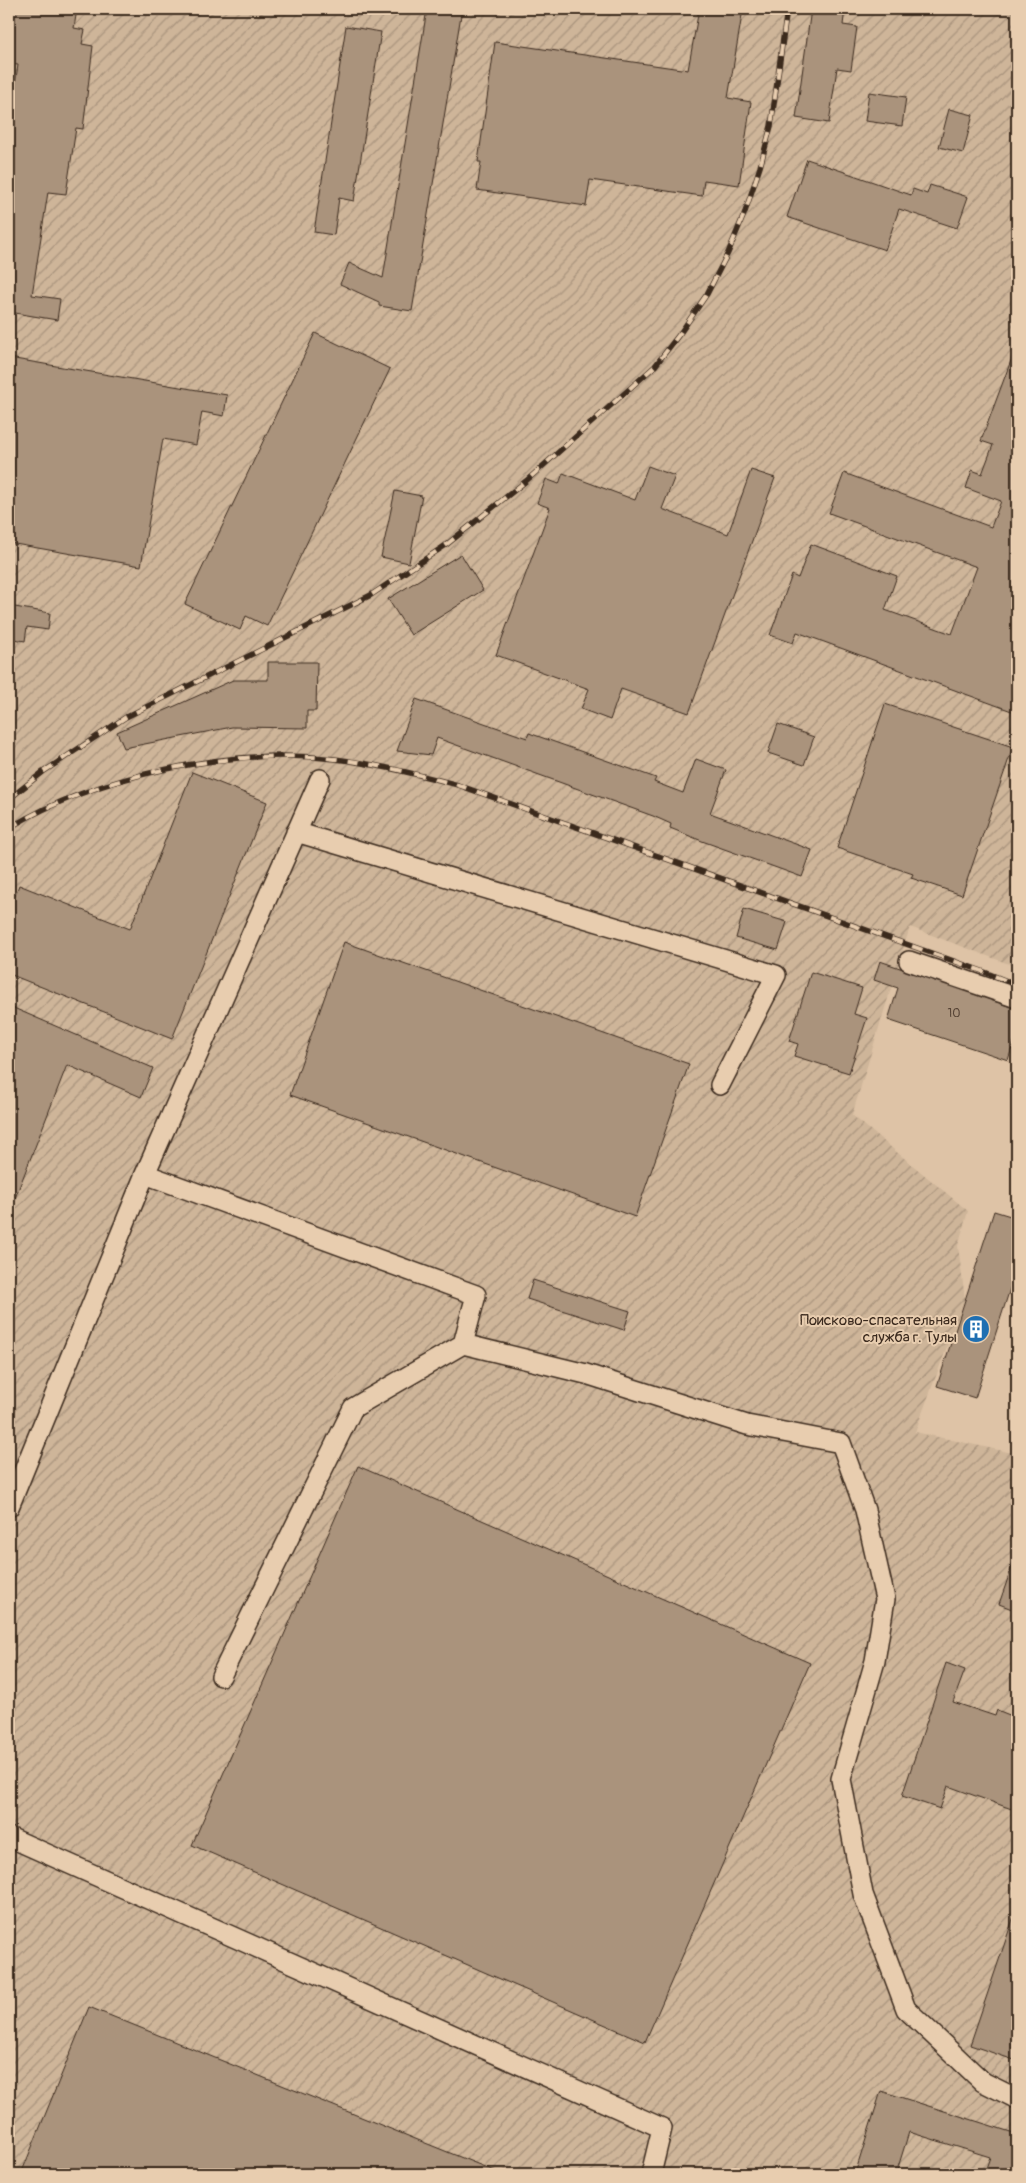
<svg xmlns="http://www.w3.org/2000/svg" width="1026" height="2183" font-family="Pangolin,sans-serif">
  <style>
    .industrial { fill: url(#industrial-furrows) }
    .building { fill: #aa937c; stroke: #3b2a1e }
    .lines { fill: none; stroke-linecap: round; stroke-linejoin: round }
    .minor-casing { stroke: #3b2a1e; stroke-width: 22 }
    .minor { stroke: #e8cdaf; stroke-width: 19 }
    .rail-casing { stroke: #3b2a1e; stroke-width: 5.5 }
    .rail { stroke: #e8cdaf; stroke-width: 4; stroke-dasharray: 11; stroke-linecap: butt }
    .labels { text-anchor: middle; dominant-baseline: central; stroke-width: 4; stroke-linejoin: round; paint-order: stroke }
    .number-label { font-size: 12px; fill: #574436 }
    .poi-label { font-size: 15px; fill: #3b2a1e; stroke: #e8cdaf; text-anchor: end }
  </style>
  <defs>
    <pattern id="industrial-furrows" width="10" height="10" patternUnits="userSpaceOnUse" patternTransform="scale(1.25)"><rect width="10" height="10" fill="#ceb599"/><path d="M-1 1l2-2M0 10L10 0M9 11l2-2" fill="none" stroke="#a8937c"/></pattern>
  </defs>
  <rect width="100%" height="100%" fill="#dec3a6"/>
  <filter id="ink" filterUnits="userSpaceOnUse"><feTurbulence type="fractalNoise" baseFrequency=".02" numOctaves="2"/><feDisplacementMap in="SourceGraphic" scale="10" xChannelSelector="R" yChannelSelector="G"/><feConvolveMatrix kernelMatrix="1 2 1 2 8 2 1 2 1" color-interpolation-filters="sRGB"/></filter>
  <g filter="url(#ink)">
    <path class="industrial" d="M9 9H1017V967L910 927 852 1115 968 1211 958 1246 965 1299 915 1432 1017 1454V2174H9Z"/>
    <path class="building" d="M9 9H77L74 28 85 30 82 44 93 46 83 129 76 128 66 194 48 192 32 295 60 299 57 320 9 312V110H11L18 65 9 64Z
      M427 9H462L412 311 379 306V302L340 284 349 263 383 278Z
      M699 9H743L728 98 751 102 739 185 704 180 702 196 590 180 586 206 477 190 481 162H478L495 42 688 70Z
      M811 9H845L843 25 857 27 851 70 837 68 829 123 796 118Z
      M346 26 381 32 354 201 339 198 334 235 314 232Z
      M869 92 906 97 902 126 865 121Z
      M949 109 973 115 963 153 939 147Z
      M807 159 911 195 913 189 927 194 930 185 968 197 957 228 899 209 885 250 787 217Z
      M315 333 390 369 267 626 246 616 240 630 185 604Z
      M1016 347 1017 348V713L797 632 793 643 770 635 792 575 798 578 811 544 897 576 885 610 952 634 977 567 829 513 844 473 991 527 1001 501 966 488 972 470 982 474 993 445 981 441Z
      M9 358 227 395 224 416 202 412 196 445 163 439 141 566 9 543Z
      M648 466 675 476 662 509 728 534 751 470 775 478 689 713 621 689 610 720 581 709 589 689 496 655 550 508 537 503 546 479 559 484 563 473 635 500Z
      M395 491 422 496 409 563 381 557Z
      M461 554 483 590 411 635 388 599Z
      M9 606 50 613 48 630 27 627 25 641 9 638Z
      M268 662H317L316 711H307V728L232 727 124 748 117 732 233 680H268Z
      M416 699 527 738 529 733 656 778 654 782 683 793 696 759 726 770 710 813 812 850 802 877 702 841 670 828 671 824 653 816 437 738 431 755 397 751Z
      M885 704 1013 747 962 895 911 878 913 874 837 848Z
      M778 724 814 737 804 765 768 753Z
      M192 772 267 802 172 1039 9 974V911L19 885 130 929Z
      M744 909 787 922 778 950 736 938Z
      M344 942 689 1064 635 1217 290 1095Z
      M880 961 1017 1009V1033L1008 1060 888 1020 898 988 874 980Z
      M811 972 862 988 854 1014 867 1018 849 1073 794 1056 798 1044 789 1041Z
      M9 1006 153 1068 141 1097 67 1065 10 1211Z
      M994 1211 1017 1218V1267L975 1398 937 1386Z
      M533 1280 630 1311 624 1330 527 1299Z
      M358 1466 810 1663 645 2042 192 1845Z
      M1015 1558 1017 1559V1611L999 1604Z
      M946 1663 965 1670 953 1702 995 1716 997 1710 1017 1718V1811L948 1786 940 1809 902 1796Z
      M1015 1913 1017 1914V2061L970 2045Z
      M89 2007 502 2174H21Z
      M881 2091 1017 2134V2174H984L990 2157 909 2132 896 2174H855Z"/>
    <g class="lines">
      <g class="minor-casing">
        <path id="minor" d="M296 832 776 975 720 1085
          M909 961 1017 998
          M145 1174 320 779
          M9 1507 145 1174 476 1295 463 1344 586 1374 747 1425 841 1443 865 1510 885 1599 875 1661 841 1779 863 1894 906 2009 983 2082 1017 2099
          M221 1676 353 1408 463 1344
          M9 1837 662 2128 651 2174"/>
      </g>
      <use href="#minor" class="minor"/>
      <g class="rail-casing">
        <path id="rail" d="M9 799 43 772 126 717 371 595 446 545 526 481 655 366 681 332 707 294 728 253 745 212 760 167 771 126 787 9
          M9 828C97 775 233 747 335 759 377 764 417 774 458 785L982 971 1017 985"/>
      </g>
      <use href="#rail" class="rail"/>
    </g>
  </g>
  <defs>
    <g id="building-disc" transform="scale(1.4375)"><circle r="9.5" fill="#1f6fb2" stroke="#e8cdaf"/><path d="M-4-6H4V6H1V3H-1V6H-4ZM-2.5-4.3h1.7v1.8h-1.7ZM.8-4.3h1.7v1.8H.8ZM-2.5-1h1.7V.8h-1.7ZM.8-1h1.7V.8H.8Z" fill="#fff"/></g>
  </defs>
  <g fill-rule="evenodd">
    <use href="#building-disc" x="976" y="1329"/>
  </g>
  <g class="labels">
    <g class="number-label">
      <text x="954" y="1013">10</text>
    </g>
    <g class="poi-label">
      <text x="957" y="1320">Поисково-спасательная<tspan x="957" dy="17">служба г. Тулы</tspan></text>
    </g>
  </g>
  <rect width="1026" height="2183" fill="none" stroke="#e8cdaf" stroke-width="30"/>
  <rect x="15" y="15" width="996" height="2153" fill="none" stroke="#3b2a1e" stroke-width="2" filter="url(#ink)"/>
</svg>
